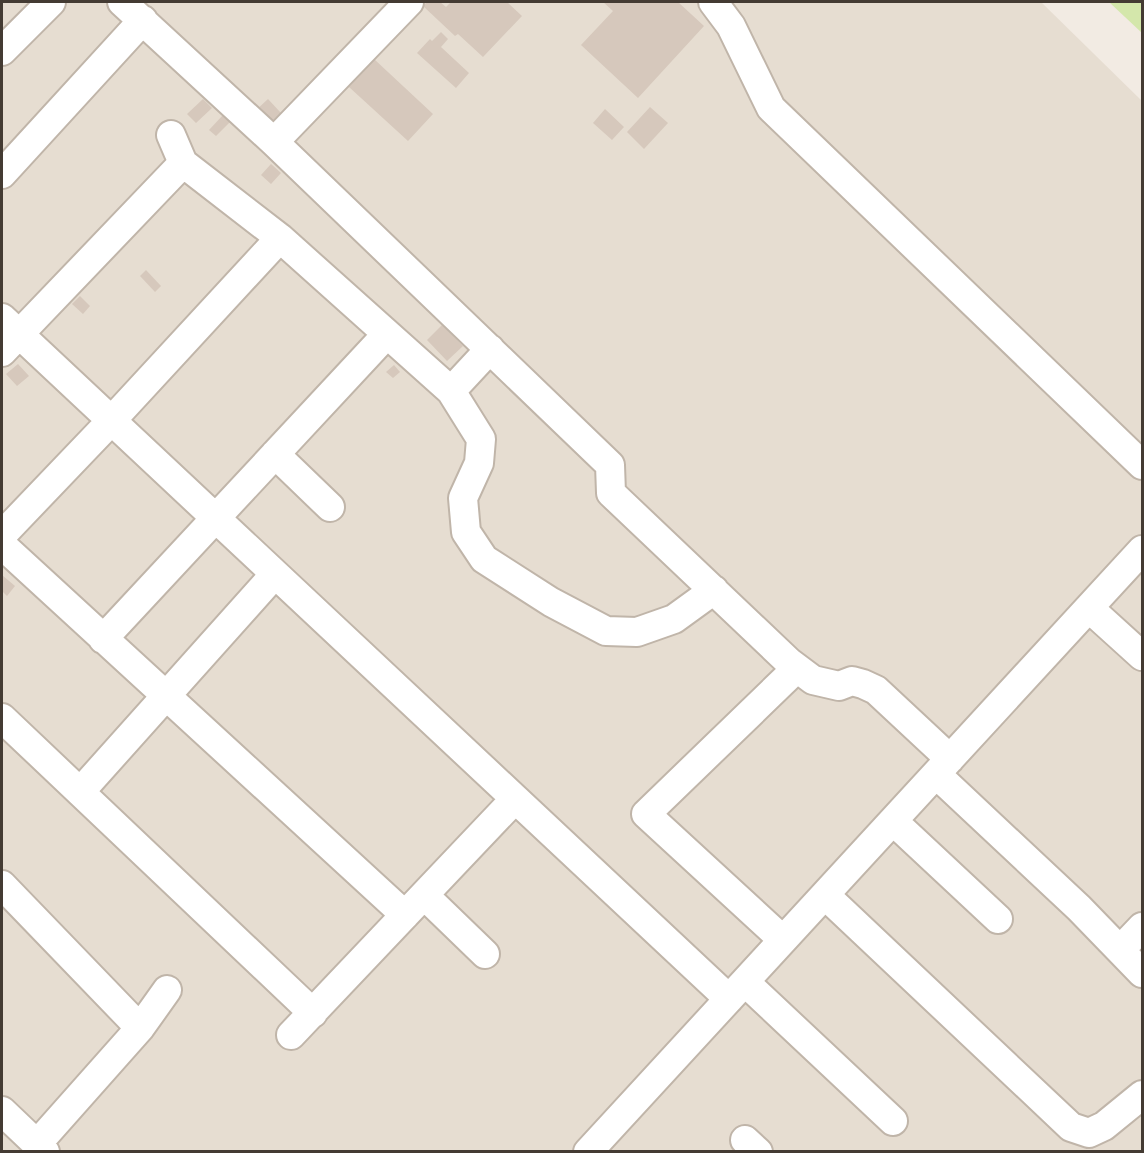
<svg xmlns="http://www.w3.org/2000/svg" width="1144" height="1153" font-family="Ubuntu,sans-serif">
  <style>
    .residential { fill: #e6ddd1 }
    .green { fill: #d4e7ab }
    .building { fill: #d6c8bc }
    .lines { fill: none; stroke-linecap: round; stroke-linejoin: round }
    .minor-casing { stroke: #c0b5a9; stroke-width: 32 }
    .minor { stroke: #fff; stroke-width: 28 }
  </style>
  <rect width="100%" height="100%" fill="#f2ebe3"/>
  <path class="residential" d="M2 2H1041L1142 101V1151L2 1152Z"/>
  <path class="green" d="M1109 2H1142V33Z"/>
  <path class="building" d="M427 2H440L446 7 451 2H507L522 16 483 57 458 34 455 36 423 6Z
    M603 2H678L704 26 638 98 581 45 613 11Z
    M441 32 448 39 441 47 469 73 456 88 417 53 430 39 432 41Z
    M374 59 433 114 408 141 349 87Z
    M203 99 212 108 196 123 187 114Z
    M268 99 281 113 267 126 254 112Z
    M650 107 668 123 644 149 627 132Z
    M605 109 624 127 612 140 593 123Z
    M223 115 230 122 216 136 209 130Z
    M271 164 281 173 271 184 261 175Z
    M146 270 161 286 155 292 140 276Z
    M80 296 90 306 83 314 72 304Z
    M442 325 463 346 447 361 427 340Z
    M18 364 29 376 17 386 6 374Z
    M394 365 400 372 393 378 386 372Z
    M2 575 15 586 7 596 2 591Z"/>
  <g class="lines">
    <g class="minor-casing">
      <path id="minor" d="M122 2 274 142 610 465 611 493 789 662 813 680 839 686 852 681 863 684 876 690 950 759
        M713 2 731 26 771 108 1142 465
        M2 51 51 2
        M171 135 183 163 280 238 451 391 481 439 479 463 463 498 466 532 484 559 551 602 606 631 637 632 674 619 714 590
        M274 142 409 2
        M2 174 143 20
        M2 318 729 999
        M2 352 183 163
        M451 391 490 349
        M275 454 330 507
        M2 535 111 421 280 238
        M2 545 405 915
        M1089 608 1142 656
        M103 639 387 334
        M2 718 313 1013
        M936 774 1079 908 1142 973
        M80 792 275 574
        M893 821 998 919
        M2 885 140 1028
        M424 895 485 954
        M825 895 1071 1127 1089 1133 1104 1126 1142 1095
        M783 940 646 814 797 668
        M1121 949 1142 927
        M745 982 893 1121
        M291 1035 515 799
        M2 1111 45 1152
        M745 1140 758 1152
        M37 1144 140 1028 167 990
        M588 1152 1142 550"/>
    </g>
    <use href="#minor" class="minor"/>
  </g>
  <rect width="1144" height="1153" fill="none" stroke="#443b33" stroke-width="6"/>
</svg>
